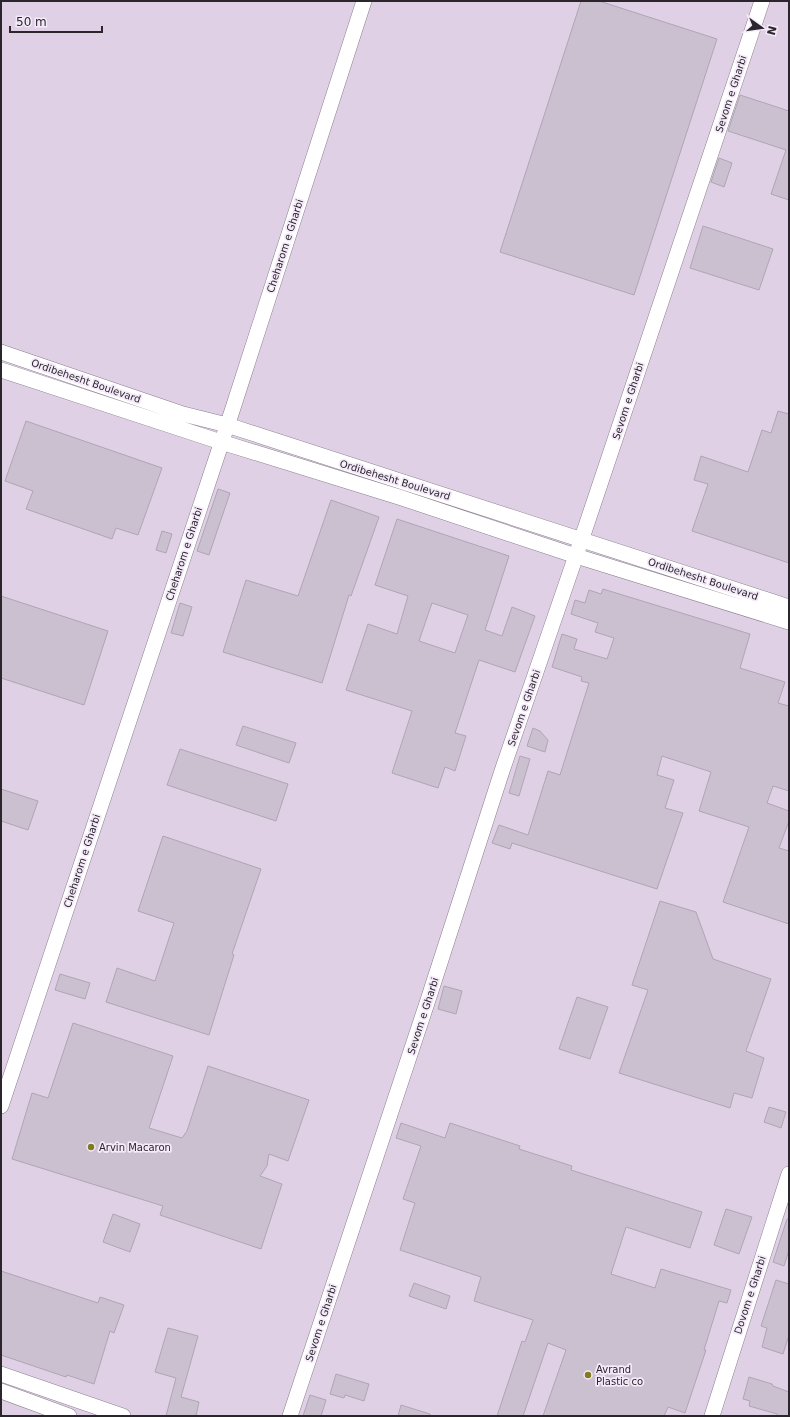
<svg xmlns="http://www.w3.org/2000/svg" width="790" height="1417" font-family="'DejaVu Sans',sans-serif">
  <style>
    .built { fill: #e0d0e6 }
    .building { fill: #cac0cf; stroke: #afa5b4; fill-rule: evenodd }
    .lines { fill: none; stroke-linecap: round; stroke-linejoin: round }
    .minor-casing { stroke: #8a808e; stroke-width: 16 }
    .minor { stroke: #fff; stroke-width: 15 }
    .poi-dot { fill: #807b21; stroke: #f5eaf9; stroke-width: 1.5 }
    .labels { text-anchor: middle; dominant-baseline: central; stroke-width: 3.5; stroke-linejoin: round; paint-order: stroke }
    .street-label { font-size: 10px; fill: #2a262c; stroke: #f5eaf9 }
    .poi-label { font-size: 10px; fill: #2a262c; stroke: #f5eaf9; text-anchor: start }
  </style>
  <rect width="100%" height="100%" fill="#e7ddec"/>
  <path class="built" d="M1 1H789V1416H1Z"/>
  <path class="building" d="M581 1H599L717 39 634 295 500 252Z
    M740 95 789 111V200L771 194 786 150 728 131Z
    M719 158 732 163 724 187 711 182Z
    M703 226 773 249 759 290 690 268Z
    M778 411 789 414V563L692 531 708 484 694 480 701 456 748 472 762 430 771 433Z
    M26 421 162 468 138 535 116 528 112 539 26 509 33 491 5 481Z
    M218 489 230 493 209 555 197 551Z
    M331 500 379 517 351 596 349 595 322 683 223 652 246 580 298 596Z
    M397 519 509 556 485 630 502 636 512 607 535 616 515 672 479 660 455 733 466 736 455 771 445 767 438 788 392 773 412 711 346 690 368 624 397 634 408 596 375 585ZM432 603 468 615 455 653 419 641Z
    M162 531 172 534 166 553 156 550Z
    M603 589 750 634 740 668 785 682 778 703 789 706V791L773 786 767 803 789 811V821L779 848 789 851V924L723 902 749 827 699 811 711 772 662 756 657 775 674 780 665 808 683 813 657 889 512 843 510 849 492 843 499 825 528 835 548 771 560 775 589 683 581 681 582 677 552 667 562 634 577 639 574 649 607 659 614 638 595 632 598 623 571 614 575 600 585 603 589 590 601 594Z
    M1 596 108 631 84 705 1 678Z
    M180 603 192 607 183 636 171 633Z
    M243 726 296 743 289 763 236 745Z
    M533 728 540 731 548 740 545 752 527 746Z
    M180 749 288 784 276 821 167 785Z
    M520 756 530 759 519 796 509 793Z
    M1 789 38 801 28 830 1 821Z
    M163 836 261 869 232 954 234 955 209 1035 106 1002 117 968 155 981 174 923 138 911Z
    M660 901 696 912 713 959 771 979 746 1051 764 1058 752 1098 734 1093 730 1108 619 1073 648 990 632 985Z
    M60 974 90 983 85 999 55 990Z
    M444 986 462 991 456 1014 438 1009Z
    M577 997 608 1007 590 1059 559 1049Z
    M73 1023 173 1056 149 1128 182 1138 187 1131 208 1066 309 1100 288 1161 269 1154 267 1166 260 1176 282 1184 261 1249 160 1215 163 1206 12 1159 32 1093 48 1098Z
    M769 1107 786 1112 781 1128 764 1122Z
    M401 1123 445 1138 450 1123 520 1146 519 1149 572 1166 571 1170 702 1212 690 1248 626 1227 611 1274 655 1288 661 1269 731 1290 727 1303 719 1301 704 1350H706L685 1413 668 1407 664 1416H543L566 1350 548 1343 523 1416H497L522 1341 525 1342 533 1320 474 1301 481 1277 400 1250 415 1203 403 1199 421 1146 396 1138Z
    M726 1209 752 1217 739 1254 714 1245Z
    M113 1214 140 1224 130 1252 103 1242Z
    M787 1219H789V1250L784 1266 773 1262Z
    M1 1271 98 1303 100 1297 124 1305 114 1333 110 1331 94 1384 67 1375 66 1377 1 1355Z
    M776 1280 789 1284V1335L783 1354 762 1347 767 1328 761 1326Z
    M414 1283 450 1296 446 1309 409 1296Z
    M168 1328 198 1336 181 1397 199 1402 196 1416H166L176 1378 155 1372Z
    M336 1374 369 1384 364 1401 345 1395 344 1398 330 1394Z
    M749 1377 772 1384 773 1386 789 1392V1416H777V1414L749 1406 750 1401 743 1399Z
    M310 1395 326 1400 321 1416H303Z
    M401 1405 430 1414V1416H398Z"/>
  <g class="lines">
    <g class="minor-casing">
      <path id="minor" d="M1 352 183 414 227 425 789 607
        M1 370 221 442 399 497 576 556 789 622
        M1 1106 233 408 364 1
        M1 1374 123 1416
        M1 1391 69 1416
        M290 1416 428 1000 502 771 581 541 762 1
        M712 1416 789 1174"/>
    </g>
    <use href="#minor" class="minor"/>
  </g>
  <g class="poi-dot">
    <circle cx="91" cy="1147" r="4"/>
    <circle cx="588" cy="1375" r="4"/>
  </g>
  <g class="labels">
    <g class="street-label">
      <text transform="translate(731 94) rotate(-72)">Sevom e Gharbi</text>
      <text transform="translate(285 246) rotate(-72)">Cheharom e Gharbi</text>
      <text transform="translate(86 381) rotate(19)">Ordibehesht Boulevard</text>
      <text transform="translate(628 401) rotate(-72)">Sevom e Gharbi</text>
      <text transform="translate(395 480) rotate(17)">Ordibehesht Boulevard</text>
      <text transform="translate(184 554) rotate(-72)">Cheharom e Gharbi</text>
      <text transform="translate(703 579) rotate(18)">Ordibehesht Boulevard</text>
      <text transform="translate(524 708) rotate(-71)">Sevom e Gharbi</text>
      <text transform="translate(82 861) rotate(-72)">Cheharom e Gharbi</text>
      <text transform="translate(423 1016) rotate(-72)">Sevom e Gharbi</text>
      <text transform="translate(750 1295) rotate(-72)">Dovom e Gharbi</text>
      <text transform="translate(321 1323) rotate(-72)">Sevom e Gharbi</text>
    </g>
    <g class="poi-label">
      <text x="99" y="1147">Arvin Macaron</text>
      <text x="596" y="1369">Avrand<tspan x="596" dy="12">Plastic co</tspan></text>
    </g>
  </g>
  <rect width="790" height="1417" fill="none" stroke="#2a262c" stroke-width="4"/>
  <g transform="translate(762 28) rotate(104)" stroke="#f5eaf9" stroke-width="3" paint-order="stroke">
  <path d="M0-3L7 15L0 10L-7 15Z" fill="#2a262c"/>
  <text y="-6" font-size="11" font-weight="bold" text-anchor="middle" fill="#2a262c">N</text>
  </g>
  <path d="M10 26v6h92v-6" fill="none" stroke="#2a262c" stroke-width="2"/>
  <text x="16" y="26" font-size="12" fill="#2a262c" stroke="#f5eaf9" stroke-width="3" paint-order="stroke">50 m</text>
</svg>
